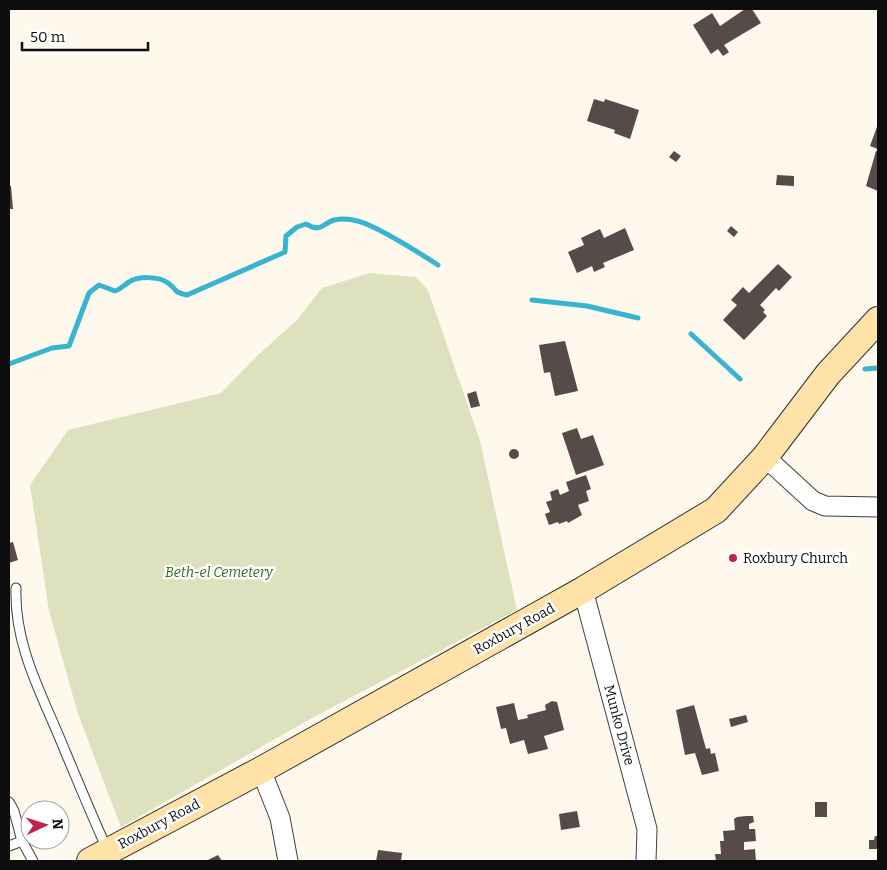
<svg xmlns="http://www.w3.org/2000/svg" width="887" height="870" font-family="Bitter,serif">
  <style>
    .cemetery { fill: #dde1be }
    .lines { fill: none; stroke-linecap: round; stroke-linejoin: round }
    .stream { stroke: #37b4cf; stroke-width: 5 }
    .building { fill: #564b49 }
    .lane-casing { stroke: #404040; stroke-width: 11 }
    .street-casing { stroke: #404040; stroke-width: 21 }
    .secondary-casing { stroke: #2f2f2f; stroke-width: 28 }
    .lane { stroke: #fff; stroke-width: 9 }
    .street { stroke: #fff; stroke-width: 19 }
    .secondary { stroke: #ffe2a8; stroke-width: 26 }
    .poi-dot { fill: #c0234d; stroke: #fff; stroke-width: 2 }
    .labels { text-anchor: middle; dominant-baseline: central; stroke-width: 5; stroke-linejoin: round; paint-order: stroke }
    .poi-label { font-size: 14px; fill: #0d0d0d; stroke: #fff; text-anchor: start }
    .park-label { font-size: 14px; font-style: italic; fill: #3c661c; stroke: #fff }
    .street-label { font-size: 14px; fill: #0d0d0d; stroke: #fff }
  </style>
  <rect width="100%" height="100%" fill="#fff8ed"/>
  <path class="cemetery" d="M370 273 416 277 428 290 480 441 517 610 312 718 121 827 78 714 49 611 30 485 68 430 221 393 258 355 297 320 322 288Z"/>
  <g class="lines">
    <path class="stream" d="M532 300 587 306 638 318
      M691 334 740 379
      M9 364 52 348 69 346 89 293 99 285 115 291C121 289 124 285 129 282 138 276 158 276 168 283 178 290 172 292 187 295L285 252 286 236 297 227 306 224C322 233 321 224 334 220 339 219 348 219 353 220 371 222 421 254 438 265
      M865 369 878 368"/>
  </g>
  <path class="building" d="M745 9H752L761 23 724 45 729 52 723 56 718 49 711 54 693 25 712 13 720 26Z
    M594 99 604 102 605 99 639 110 630 139 614 133 615 130 587 121Z
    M878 124V149L870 146Z
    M674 151 681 156 676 162 669 157Z
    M876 151H878V191L866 186Z
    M777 175 794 176V186L776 185Z
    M9 186H11L13 209H9Z
    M731 226 738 232 734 237 727 231Z
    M625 228 634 250 603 263 605 267 594 272 592 266 577 273 568 252 584 245 581 238 600 229 604 238Z
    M778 264 792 277 779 291 776 288 760 305 765 310 763 312 767 316 744 340 723 320 737 305 731 300 743 287 749 293Z
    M565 341 578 391 555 396 550 372 544 373 539 345Z
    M476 391 480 406 471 408 467 394Z
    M577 428 581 439 593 435 604 465 576 475 562 433Z
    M509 454a5 5 0 1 1 10 0a5 5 0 1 1-10 0Z
    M586 475 591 489 586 491 589 501 578 505 582 515 568 523 567 521 559 524 558 522 549 525 545 514 550 512 546 502 552 500 550 492 558 489 560 495 569 491 566 482Z
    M13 542 18 560 9 563V543Z
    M552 701 557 702 564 730 544 736 548 749 528 754 524 740 510 744 506 728 501 729 496 707 514 703 518 720 528 718 527 715 546 710 545 705Z
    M694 705 706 749 710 748 711 754 715 753 719 771 702 775 695 753 685 755 676 710Z
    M746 715 748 722 731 727 729 719Z
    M815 802H827V817H815Z
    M577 811 580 827 561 830 559 814Z
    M746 816H753L754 822 749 824V829H755L756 841 744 842V850L755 849 756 861H716L715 854H721L720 841H724L723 831 735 830 734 819 737 817Z
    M875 836H878V849H869V840H874Z
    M378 850 402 853 401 861H376Z
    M218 855 222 861H206Z"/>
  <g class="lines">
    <g class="lane-casing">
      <path id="lane" d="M16 588C14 648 44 698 65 751 79 784 92 816 107 849
        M9 802 14 811 22 841 33 861
        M9 846 22 841"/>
    </g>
    <g class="street-casing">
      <path id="street" d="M765 457 813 501 825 506 878 507
        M583 590 647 829 646 861
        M261 770 280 818 288 861"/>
    </g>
    <g class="secondary-casing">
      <path id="secondary" d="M90 861 261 770 583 590 716 510 765 457 828 374 878 320"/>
    </g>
    <use href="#lane" class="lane"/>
    <use href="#street" class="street"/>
    <use href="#secondary" class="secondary"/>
  </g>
  <circle class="poi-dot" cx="733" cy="558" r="5"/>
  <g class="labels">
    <g class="poi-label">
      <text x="743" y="558">Roxbury Church</text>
    </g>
    <g class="park-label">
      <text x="219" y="572">Beth-el Cemetery</text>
    </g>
    <g class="street-label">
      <text transform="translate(514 629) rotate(-29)">Roxbury Road</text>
      <text transform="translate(619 725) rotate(75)">Munko Drive</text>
      <text transform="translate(159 824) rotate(-28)">Roxbury Road</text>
    </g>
  </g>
  <rect width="887" height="870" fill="none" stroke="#0d0d0d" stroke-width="20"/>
  <g transform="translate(45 825) rotate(86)"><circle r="24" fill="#ffffff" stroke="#9e9e9e"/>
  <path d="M0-4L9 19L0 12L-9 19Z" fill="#c0234d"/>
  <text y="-8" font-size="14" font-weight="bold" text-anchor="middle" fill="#0d0d0d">N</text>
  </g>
  <path d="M22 42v8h126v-8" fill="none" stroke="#0d0d0d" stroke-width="2.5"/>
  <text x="30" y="42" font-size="15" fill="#0d0d0d" stroke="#ffffff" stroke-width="4" paint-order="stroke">50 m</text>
</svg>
